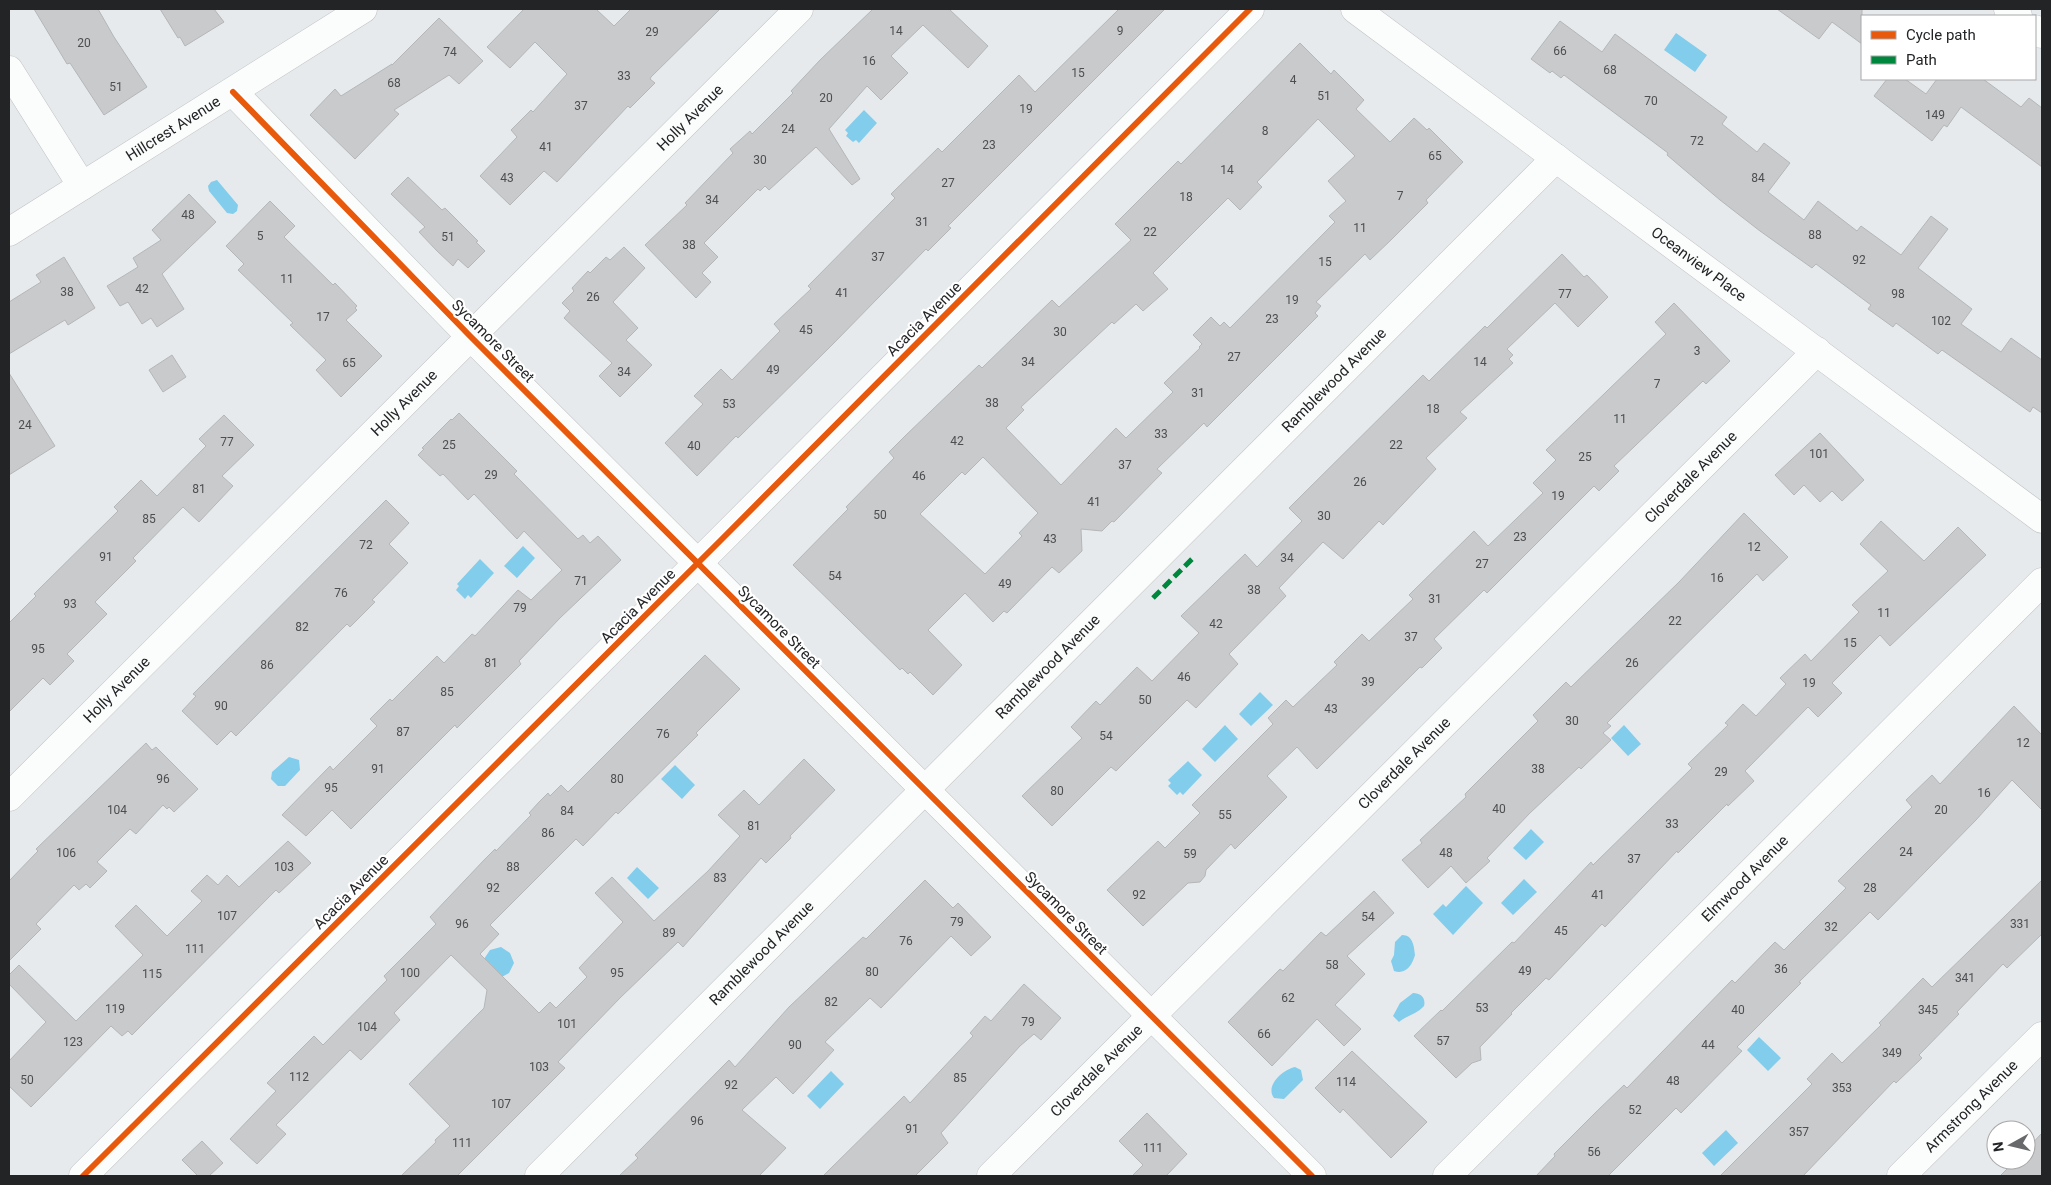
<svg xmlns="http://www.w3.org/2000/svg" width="2051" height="1185" font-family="Roboto,sans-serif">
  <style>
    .water { fill: #82ccec }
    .building { fill: #c8cacc; stroke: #b4b6b8; fill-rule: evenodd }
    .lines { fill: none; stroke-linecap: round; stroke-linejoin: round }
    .minor-casing { stroke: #c0c2c4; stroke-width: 29 }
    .minor { stroke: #fbfcfc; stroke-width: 28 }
    .quiet { stroke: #00873e; stroke-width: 5; stroke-dasharray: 10 5; stroke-linecap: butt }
    .cycleway-casing { stroke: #fff; stroke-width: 9 }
    .cycleway { stroke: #e8590c; stroke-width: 6 }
    .labels { text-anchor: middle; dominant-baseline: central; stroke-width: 4.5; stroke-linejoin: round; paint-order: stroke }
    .number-label { font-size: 12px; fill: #4c4e50 }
    .street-label { font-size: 15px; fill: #222426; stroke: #fff }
  </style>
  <rect width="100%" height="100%" fill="#e7eaec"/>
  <path class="water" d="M1676 33 1707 55 1695 72 1664 50Z
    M864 110 877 123 859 143 856 140 853 142 846 136 848 133 845 130Z
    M217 180 238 205 237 211 233 214 227 213 209 191 208 186 211 182Z
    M523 546 535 558 517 578 504 566Z
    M480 559 494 573 471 598 468 595 465 599 456 590 459 586 457 584Z
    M1260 692 1273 705 1251 726 1239 714Z
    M1225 725 1238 739 1215 762 1202 749Z
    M1624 725 1641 744 1628 756 1611 738Z
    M289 757 299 760 300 770 285 786H278L271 779 272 772Z
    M1188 761 1202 775 1183 795 1180 792 1177 795 1168 786 1171 783 1168 780Z
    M675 765 695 785 682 799 661 779Z
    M1531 829 1544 842 1526 860 1513 848Z
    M637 867 659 888 648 899 627 878Z
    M1524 879 1537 892 1513 915 1501 903Z
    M1466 886 1483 903 1453 935 1433 914 1443 904 1446 907Z
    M1402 935C1413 935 1414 946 1415 955 1412 966 1405 975 1394 971L1391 961 1394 955 1395 942Z
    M501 947 510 953 514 963 509 973 500 978 484 959 490 950Z
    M1413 993C1421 993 1426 998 1424 1006 1417 1014 1406 1016 1399 1022L1393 1016 1400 1003Z
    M1759 1037 1781 1058 1768 1071 1747 1050Z
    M1295 1067 1301 1070 1303 1080 1284 1099 1274 1098C1265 1086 1282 1070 1295 1067Z
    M831 1071 844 1084 820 1109 807 1096Z
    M1726 1130 1738 1143 1714 1166 1702 1153Z"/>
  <path class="building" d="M34 9H98L114 37 147 87 104 115 70 63 67 64Z
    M160 9H214L224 22 185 46 180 37 178 38Z
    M524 9H596L614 26 631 9H720L651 77 650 79 655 83 630 108 628 106 557 182 544 171 510 205 480 176 517 137 511 130 531 110 533 112 567 74 535 42 510 68 487 47Z
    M873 9H949L988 46 968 68 923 25 891 56 908 73 881 100 867 86 829 129 860 179 852 185 816 147 769 190 765 186 760 191 758 189 704 243 718 257 702 273 711 282 696 298 645 245 687 205 685 203 733 153 730 149 750 131 752 134 793 93 791 91 820 60Z
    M1119 9H1165L948 226 951 228 928 251 926 249 832 345 738 438 736 436 697 476 665 443 703 404 694 396 721 369 732 380 780 331 774 324 811 289 808 286 895 198 891 194 938 148 942 152 1019 75 1035 92Z
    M1777 9H1862V44L1832 22 1819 39Z
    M439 18 483 61 459 84 449 75 394 110 399 114 355 159 310 115 335 89 341 96 392 64V65Z
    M1560 21 1602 52 1615 34 1727 117 1722 124 1757 152 1764 143 1790 163 1768 192 1804 220 1818 201 1857 231 1861 226 1901 255 1931 216 1948 229 1918 268 1972 309 1961 324 2001 352 2011 338 2042 360V413L2033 407 2030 412 1942 350 1938 354 1896 323 1893 327 1868 309 1871 305 1816 264 1812 268 1760 231 1720 200 1667 155 1668 153 1564 75 1561 78 1552 71 1550 73 1531 59Z
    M1300 43 1331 74 1334 70 1364 100 1356 109 1390 142 1414 118 1427 130 1429 128 1463 162 1426 200 1428 203 1392 239 1370 260 1365 254 1316 302 1321 306 1315 313 1318 316 1207 427 1204 423 1157 469 1162 473 1114 522 1112 521 1102 531 1081 529 1082 551 1059 573 1052 567 1007 613 1004 611 993 622 965 593 928 630 962 665 933 695 910 672 908 674 902 668 900 670 793 565 848 509 846 507 894 458 889 452 905 436 979 365 982 368 1052 300 1059 307 1131 240 1115 224 1178 161 1181 164ZM1318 119 1355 156 1328 181 1346 201 1329 216 1335 222 1230 328 1224 322 1220 326 1211 317 1193 335 1202 344 1199 347 1200 348 1164 383 1173 392 1126 438 1116 428 1061 485 1006 428 1024 410 1021 407 1112 322 1114 324 1136 304 1143 311 1168 289 1153 273 1228 198 1240 210 1262 187 1257 182ZM983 457 1038 513 1019 533 1022 536 985 574 920 514 962 472 965 475Z
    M1887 79H1905L1926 94 1937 79H1983L2021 107 2029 98 2042 108V167L1961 107 1947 127 1944 125 1932 141 1874 96Z
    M408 177 442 210 445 208 478 241 476 242 485 251 468 268 458 259 453 266 437 251 419 232 425 227 391 194Z
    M189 194 216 222 162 274 184 309 157 327 151 318 142 324 128 302 120 306 107 286 138 267 133 258 161 240 152 230Z
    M270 201 295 226 284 237 333 285 335 283 357 306 355 308 357 310 346 320 382 356 341 397 316 370 326 360 290 325 293 323 238 270 244 264 226 246Z
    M624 247 645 268 613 302 638 328 626 340 652 365 620 397 599 376 612 363 564 318 570 311 562 303 574 291 572 288 588 271 590 273 606 257 610 260Z
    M1562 254 1584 277 1587 275 1608 297 1578 327 1555 303 1507 349 1513 355 1509 359 1513 363 1460 412 1467 418 1426 458 1436 469 1402 505 1383 525 1379 521 1343 559 1323 542 1279 588 1286 596 1229 654 1238 664 1196 708 1187 700 1116 771 1111 767 1052 826 1022 796 1082 738 1071 727 1096 701 1100 705 1137 667 1152 681 1199 633 1181 616 1245 554 1257 567 1302 521 1289 508 1423 375 1429 381 1485 326 1487 328Z
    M64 257 95 308 68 325 65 320 9 354V302L41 282 36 275Z
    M1674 303 1730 361 1706 384 1703 381 1614 466 1619 471 1599 491 1594 486 1487 593 1484 590 1434 639 1442 648 1422 668 1420 667 1317 769 1297 747 1267 776 1287 797 1235 849 1231 844 1206 870 1205 876 1200 882 1188 883 1143 926 1107 890 1158 841 1165 848 1200 813 1192 805 1273 724 1268 718 1286 700 1293 707 1337 665 1334 662 1362 634 1369 641 1413 599 1409 595 1474 531 1488 546 1543 493 1533 483 1556 460 1546 450 1666 334 1655 322Z
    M172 355 186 377 163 392 149 370Z
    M9 373 55 446 9 475Z
    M459 413 517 471 514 474 578 539 583 535 590 543 598 536 621 560 560 618 519 661 521 664 457 728 455 725 351 829 332 810 306 836 282 815 330 766 333 770 377 726 370 719 390 699 392 701 437 656 444 663 472 634 475 636 518 590 531 600 562 570 524 531 517 539 474 494 468 500 443 474 440 476 418 455 424 449 422 448 451 419 452 420Z
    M224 415 254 445 222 476 233 486 199 522 183 507 133 558 136 561 95 602 107 614 67 654 74 661 50 685 43 678 9 712V623L36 596 34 594 118 511 114 507 141 480 157 496 206 446 199 439Z
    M1820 433 1864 480 1842 501 1832 491 1820 502 1804 485 1794 495 1775 475Z
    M386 500 409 523 389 544 408 563 372 600 375 602 350 627 347 624 236 736 231 731 217 745 182 711 196 696 193 694Z
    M1744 513 1788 557 1763 581 1757 574 1607 723 1611 726 1603 733 1611 740 1581 769 1579 767 1530 813 1487 858 1490 861 1466 883 1451 866 1428 888 1402 860 1422 843 1420 840 1466 797 1465 794 1538 721 1533 715 1566 682 1571 687 1679 582Z
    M1881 521 1924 561 1958 527 1986 555 1890 646 1880 635 1832 683 1842 693 1818 717 1808 707 1745 771 1754 781 1728 806 1727 804 1678 853 1677 851 1605 927 1602 924 1549 980 1546 978 1511 1013 1512 1014 1480 1047 1481 1060 1472 1063 1456 1078 1414 1036 1441 1010 1442 1011 1512 942 1514 943 1591 862 1593 865 1692 768 1688 764 1728 725 1725 723 1743 704 1756 716 1786 684 1780 678 1805 654 1811 661 1859 612 1852 605 1888 571 1860 544Z
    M705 655 740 689 696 733 698 735 618 814 616 812 583 846 576 839 490 925 499 934 480 954 539 1013 550 1002 556 1008 587 977 579 968 623 922 595 893 612 877 654 921 708 871 740 836 718 815 744 790 759 805 804 759 835 790 790 836 791 838 766 863 761 858 683 947 678 942 620 998 558 1062 565 1068 457 1176H401L436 1142 435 1140 450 1126 409 1084 484 1008 487 990 451 955 394 1013 400 1020 361 1060 350 1050 276 1125 286 1134 257 1164 230 1139 276 1091 267 1083 314 1036 323 1045 387 980 384 976 436 924 430 917 485 859 495 849 496 851 531 815 529 813 539 802 548 793 550 796 561 785 568 792Z
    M2014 706 2042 735V810L2012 780 1976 820 1878 920 1870 912 1799 982 1801 983 1737 1047 1742 1051 1681 1113 1676 1108 1608 1176H1536L1555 1156 1554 1154 1595 1113 1624 1085 1627 1088 1732 980 1735 983 1775 942 1784 950 1846 888 1838 881 1912 807 1906 800 1932 775 1940 784Z
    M146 743 152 750 156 747 198 789 174 812 169 807 167 809 163 805 136 834 130 829 97 862 107 871 90 888 86 884 79 890 74 885 36 924 41 929 9 961V881L38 851 36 849Z
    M288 841 311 863 279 893 276 890 132 1035 128 1031 122 1036 111 1026 31 1107 9 1086V1061L46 1022 9 984V975L19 965 76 1021 143 955 115 926 136 905 167 936 202 901 191 891 207 875 218 885 227 875 239 887Z
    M925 880 953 908 958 903 991 937 971 956 951 936 881 1008 870 998 825 1042 834 1050 793 1094 776 1077 742 1110 786 1148 759 1176H619L638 1158 635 1155 729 1060 735 1067 789 1007 863 937 866 939Z
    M2042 880V934L2007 968 2003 964 1957 1012 1959 1014 1919 1055 1922 1058 1896 1083 1894 1081 1803 1176H1720L1812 1084 1807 1079 1832 1053 1842 1063 1881 1025 1879 1023 1923 978 1932 987Z
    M1374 891 1394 913 1347 956 1365 974 1335 1005 1361 1029 1344 1046 1317 1019 1272 1066 1228 1022 1280 969 1283 971 1321 932 1326 936Z
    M1024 984 1061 1018 1041 1040 1034 1034 1020 1046 941 1133 948 1143 915 1176H823L904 1096 910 1103 973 1036 970 1033 985 1016 991 1021Z
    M1352 1051 1427 1122 1391 1158 1343 1109 1340 1113 1315 1088Z
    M1147 1113 1187 1154 1166 1176H1132L1143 1165 1119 1141Z
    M2042 1133V1176H2000L2016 1160H2026V1150Z
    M202 1141 223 1163 209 1176H198L182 1160Z"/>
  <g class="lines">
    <g class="minor-casing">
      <g id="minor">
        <path id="s1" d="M1355 9 2042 519"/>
        <path d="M2008 9 2018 16"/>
        <path d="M2035 29 2042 34"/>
        <path d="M9 70 82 186"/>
        <path d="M233 92 470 336 1312 1176"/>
        <path id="s2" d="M9 232 363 9"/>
        <path id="s3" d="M9 797 799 9"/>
        <path d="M83 1176 720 541 1250 9"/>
        <path id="s4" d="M539 1176 1556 158"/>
        <path id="s5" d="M991 1176 1817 351"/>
        <path id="s6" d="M1447 1176 2042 582"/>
        <path id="s7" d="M1901 1176 2042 1036"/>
      </g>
    </g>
    <use href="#minor" class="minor"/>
    <path class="quiet" d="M1153 598 1192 559"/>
    <g class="cycleway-casing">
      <path id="cycleway" d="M233 92 470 336 1312 1176
        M83 1176 720 541 1250 9"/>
    </g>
    <use href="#cycleway" class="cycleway"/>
  </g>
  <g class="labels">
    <g class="number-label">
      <text x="896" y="31">14</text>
      <text x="1120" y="31">9</text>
      <text x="652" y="32">29</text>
      <text x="84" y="43">20</text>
      <text x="1560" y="51">66</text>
      <text x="450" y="52">74</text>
      <text x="869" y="61">16</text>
      <text x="1610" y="70">68</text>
      <text x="1078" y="73">15</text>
      <text x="624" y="76">33</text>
      <text x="1293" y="80">4</text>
      <text x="394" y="83">68</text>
      <text x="116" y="87">51</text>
      <text x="1324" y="96">51</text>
      <text x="826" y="98">20</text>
      <text x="1651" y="101">70</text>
      <text x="581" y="106">37</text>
      <text x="1026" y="109">19</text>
      <text x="1935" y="115">149</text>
      <text x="788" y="129">24</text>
      <text x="1265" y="131">8</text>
      <text x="1697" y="141">72</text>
      <text x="989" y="145">23</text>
      <text x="546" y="147">41</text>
      <text x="1435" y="156">65</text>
      <text x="760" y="160">30</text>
      <text x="1227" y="170">14</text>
      <text x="507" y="178">43</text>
      <text x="1758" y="178">84</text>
      <text x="948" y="183">27</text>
      <text x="1400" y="196">7</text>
      <text x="1186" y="197">18</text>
      <text x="712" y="200">34</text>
      <text x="188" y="215">48</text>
      <text x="922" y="222">31</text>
      <text x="1360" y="228">11</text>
      <text x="1150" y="232">22</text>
      <text x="1815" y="235">88</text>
      <text x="260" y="236">5</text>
      <text x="448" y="237">51</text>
      <text x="689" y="245">38</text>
      <text x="878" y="257">37</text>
      <text x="1859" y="260">92</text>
      <text x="1325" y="262">15</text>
      <text x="287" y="279">11</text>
      <text x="142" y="289">42</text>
      <text x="67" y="292">38</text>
      <text x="842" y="293">41</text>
      <text x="1565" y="294">77</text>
      <text x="1898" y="294">98</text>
      <text x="593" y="297">26</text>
      <text x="1292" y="300">19</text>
      <text x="323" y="317">17</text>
      <text x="1272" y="319">23</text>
      <text x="1941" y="321">102</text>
      <text x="806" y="330">45</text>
      <text x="1060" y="332">30</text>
      <text x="1697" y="351">3</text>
      <text x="1234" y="357">27</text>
      <text x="1028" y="362">34</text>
      <text x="1480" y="362">14</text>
      <text x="349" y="363">65</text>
      <text x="773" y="370">49</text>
      <text x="624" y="372">34</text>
      <text x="1657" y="384">7</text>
      <text x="1198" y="393">31</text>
      <text x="992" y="403">38</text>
      <text x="729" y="404">53</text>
      <text x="1433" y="409">18</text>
      <text x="1620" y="419">11</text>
      <text x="25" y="425">24</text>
      <text x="1161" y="434">33</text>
      <text x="957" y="441">42</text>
      <text x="227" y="442">77</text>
      <text x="449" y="445">25</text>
      <text x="1396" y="445">22</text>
      <text x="694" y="446">40</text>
      <text x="1819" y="454">101</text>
      <text x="1585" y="457">25</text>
      <text x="1125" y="465">37</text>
      <text x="491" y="475">29</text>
      <text x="919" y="476">46</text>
      <text x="1360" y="482">26</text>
      <text x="199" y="489">81</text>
      <text x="1558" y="496">19</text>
      <text x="1094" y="502">41</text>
      <text x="880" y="515">50</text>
      <text x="1324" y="516">30</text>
      <text x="149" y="519">85</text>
      <text x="1520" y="537">23</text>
      <text x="1050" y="539">43</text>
      <text x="366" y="545">72</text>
      <text x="1754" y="547">12</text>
      <text x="106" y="557">91</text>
      <text x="1287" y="558">34</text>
      <text x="1482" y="564">27</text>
      <text x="835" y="576">54</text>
      <text x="1717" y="578">16</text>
      <text x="581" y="581">71</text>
      <text x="1005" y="584">49</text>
      <text x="1254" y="590">38</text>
      <text x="341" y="593">76</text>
      <text x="1435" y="599">31</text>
      <text x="70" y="604">93</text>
      <text x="520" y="608">79</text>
      <text x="1884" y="613">11</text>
      <text x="1675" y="621">22</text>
      <text x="1216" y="624">42</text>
      <text x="302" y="627">82</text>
      <text x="1411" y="637">37</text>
      <text x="1850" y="643">15</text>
      <text x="38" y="649">95</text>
      <text x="491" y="663">81</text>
      <text x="1632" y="663">26</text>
      <text x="267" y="665">86</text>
      <text x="1184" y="677">46</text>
      <text x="1368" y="682">39</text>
      <text x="1809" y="683">19</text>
      <text x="447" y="692">85</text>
      <text x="1145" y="700">50</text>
      <text x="221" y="706">90</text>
      <text x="1331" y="709">43</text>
      <text x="1572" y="721">30</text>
      <text x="403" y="732">87</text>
      <text x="663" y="734">76</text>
      <text x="1106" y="736">54</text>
      <text x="2023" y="743">12</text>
      <text x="378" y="769">91</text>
      <text x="1538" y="769">38</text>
      <text x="1721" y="772">29</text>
      <text x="163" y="779">96</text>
      <text x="617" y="779">80</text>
      <text x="331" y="788">95</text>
      <text x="1057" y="791">80</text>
      <text x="1984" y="793">16</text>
      <text x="1499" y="809">40</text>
      <text x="117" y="810">104</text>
      <text x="1941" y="810">20</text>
      <text x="567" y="811">84</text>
      <text x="1225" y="815">55</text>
      <text x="1672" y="824">33</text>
      <text x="754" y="826">81</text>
      <text x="548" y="833">86</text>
      <text x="1906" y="852">24</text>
      <text x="66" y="853">106</text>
      <text x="1446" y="853">48</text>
      <text x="1190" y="854">59</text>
      <text x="1634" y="859">37</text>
      <text x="284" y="867">103</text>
      <text x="513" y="867">88</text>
      <text x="720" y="878">83</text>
      <text x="493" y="888">92</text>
      <text x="1870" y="888">28</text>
      <text x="1139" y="895">92</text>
      <text x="1598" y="895">41</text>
      <text x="227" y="916">107</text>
      <text x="1368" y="917">54</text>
      <text x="957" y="922">79</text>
      <text x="462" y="924">96</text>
      <text x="2020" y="924">331</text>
      <text x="1831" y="927">32</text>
      <text x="1561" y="931">45</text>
      <text x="669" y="933">89</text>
      <text x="906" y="941">76</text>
      <text x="195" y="949">111</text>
      <text x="1332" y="965">58</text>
      <text x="1781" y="969">36</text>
      <text x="1525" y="971">49</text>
      <text x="872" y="972">80</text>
      <text x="410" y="973">100</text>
      <text x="617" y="973">95</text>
      <text x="152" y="974">115</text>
      <text x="1965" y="978">341</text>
      <text x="1288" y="998">62</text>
      <text x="831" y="1002">82</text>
      <text x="1482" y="1008">53</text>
      <text x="115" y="1009">119</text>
      <text x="1738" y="1010">40</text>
      <text x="1928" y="1010">345</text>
      <text x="1028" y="1022">79</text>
      <text x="567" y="1024">101</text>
      <text x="367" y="1027">104</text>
      <text x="1264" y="1034">66</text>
      <text x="1443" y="1041">57</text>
      <text x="73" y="1042">123</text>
      <text x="795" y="1045">90</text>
      <text x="1708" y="1045">44</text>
      <text x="1892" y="1053">349</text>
      <text x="539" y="1067">103</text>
      <text x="299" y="1077">112</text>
      <text x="960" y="1078">85</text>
      <text x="27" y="1080">50</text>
      <text x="1673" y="1081">48</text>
      <text x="1346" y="1082">114</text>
      <text x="731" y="1085">92</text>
      <text x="1842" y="1088">353</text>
      <text x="501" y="1104">107</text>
      <text x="1635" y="1110">52</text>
      <text x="697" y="1121">96</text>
      <text x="912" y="1129">91</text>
      <text x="1799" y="1132">357</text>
      <text x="462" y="1143">111</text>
      <text x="1153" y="1148">111</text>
      <text x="1594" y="1152">56</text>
    </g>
    <g class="street-label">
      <text stroke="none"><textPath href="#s3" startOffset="962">Holly Avenue</textPath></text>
      <text stroke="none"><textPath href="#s2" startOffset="194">Hillcrest Avenue</textPath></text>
      <text stroke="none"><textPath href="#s1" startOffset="428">Oceanview Place</textPath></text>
      <text transform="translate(924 319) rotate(-45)">Acacia Avenue</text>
      <text transform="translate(493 341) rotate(45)">Sycamore Street</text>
      <text stroke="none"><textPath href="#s4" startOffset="1125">Ramblewood Avenue</textPath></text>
      <text stroke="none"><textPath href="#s3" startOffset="558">Holly Avenue</textPath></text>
      <text stroke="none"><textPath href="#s5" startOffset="989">Cloverdale Avenue</textPath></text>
      <text transform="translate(638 606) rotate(-45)">Acacia Avenue</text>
      <text transform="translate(779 627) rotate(45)">Sycamore Street</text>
      <text stroke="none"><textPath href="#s4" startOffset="720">Ramblewood Avenue</textPath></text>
      <text stroke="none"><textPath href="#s3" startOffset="152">Holly Avenue</textPath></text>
      <text stroke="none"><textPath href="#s5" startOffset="584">Cloverdale Avenue</textPath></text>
      <text stroke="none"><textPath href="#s6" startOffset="421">Elmwood Avenue</textPath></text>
      <text transform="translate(351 892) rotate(-45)">Acacia Avenue</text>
      <text transform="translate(1066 913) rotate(45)">Sycamore Street</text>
      <text stroke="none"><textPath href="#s4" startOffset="315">Ramblewood Avenue</textPath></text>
      <text stroke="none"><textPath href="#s5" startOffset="149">Cloverdale Avenue</textPath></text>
      <text stroke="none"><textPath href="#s7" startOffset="99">Armstrong Avenue</textPath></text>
    </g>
  </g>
  <rect width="2051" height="1185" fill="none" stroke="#222426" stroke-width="20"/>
  <rect x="1861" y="15" width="175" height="65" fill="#ffffff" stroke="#a7a7a8"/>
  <rect x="1871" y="31" width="25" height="8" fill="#e8590c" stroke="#a7a7a8"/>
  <text x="1906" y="40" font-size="15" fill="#222426">Cycle path</text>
  <rect x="1871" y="56" width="25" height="8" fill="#00873e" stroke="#a7a7a8"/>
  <text x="1906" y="65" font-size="15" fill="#222426">Path</text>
  <g transform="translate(2011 1145) rotate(262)"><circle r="24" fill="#ffffff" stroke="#a7a7a8"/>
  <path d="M0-4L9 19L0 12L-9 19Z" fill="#67696b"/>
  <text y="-8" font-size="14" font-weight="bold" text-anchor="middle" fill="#222426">N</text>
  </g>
</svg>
